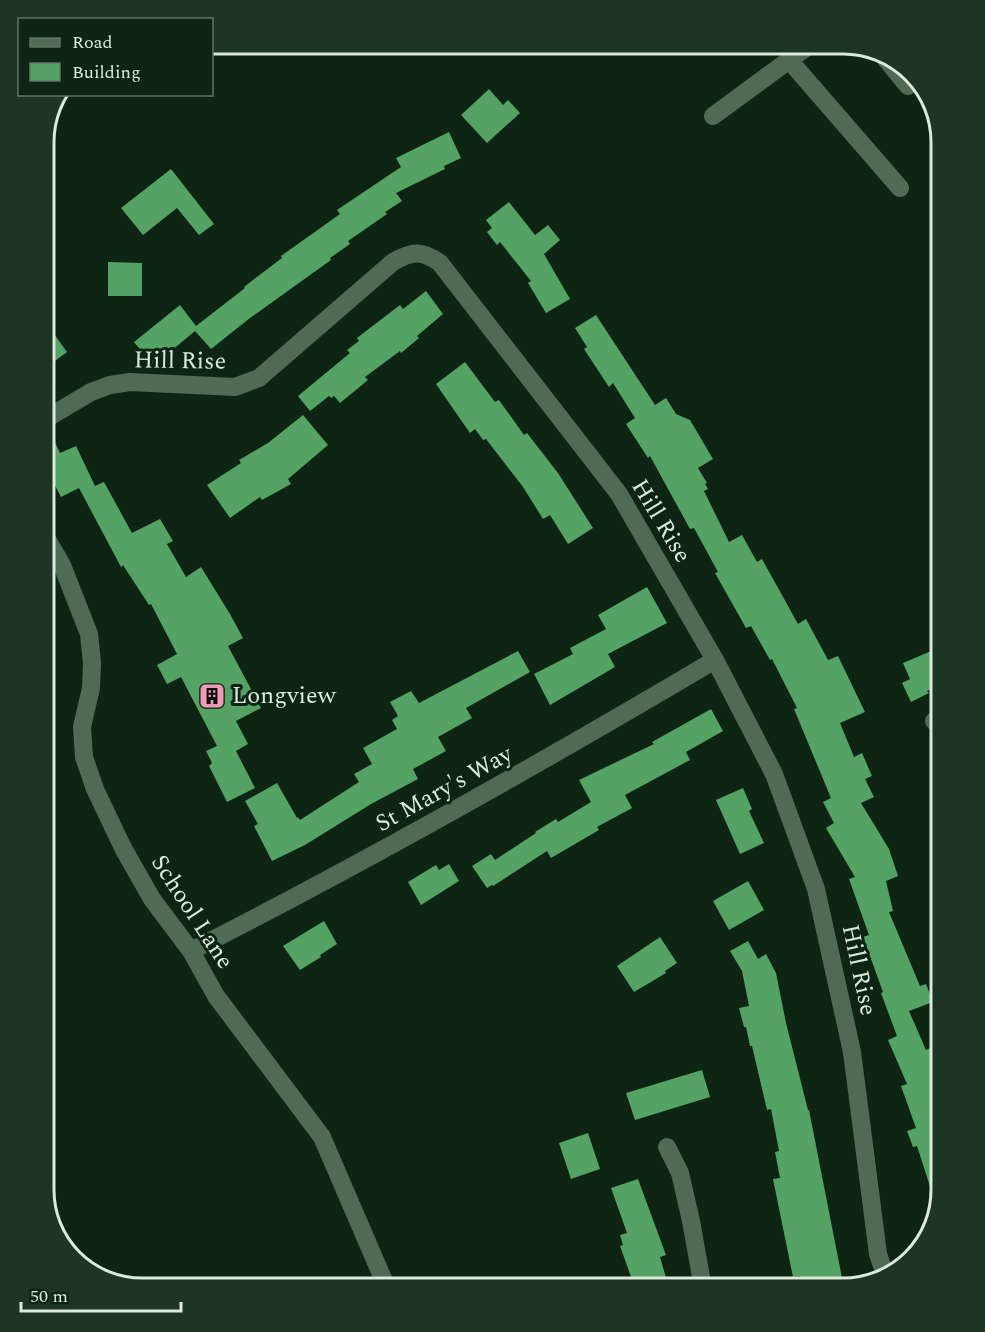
<svg xmlns="http://www.w3.org/2000/svg" width="985" height="1332" font-family="Spectral,serif">
  <style>
    .building { fill: #54a365 }
    .lines { fill: none; stroke-linecap: round; stroke-linejoin: round }
    .street { stroke: #506b54; stroke-width: 18 }
    .labels { text-anchor: middle; dominant-baseline: central; stroke-width: 6; stroke-linejoin: round; paint-order: stroke }
    .street-label { font-size: 24px; fill: #dbeadc; stroke: #0d2512 }
    .poi-label { font-size: 24px; fill: #dbeadc; stroke: #0d2512; text-anchor: start }
    .rim { fill: none; stroke: #dbeadc; stroke-width: 3 }
  </style>
  <rect width="100%" height="100%" fill="#0d2512"/>
  <path class="building" d="M489 89 503 105 508 100 520 113 487 143 461 115Z
    M449 132 461 158 444 166 445 169 396 193 402 201 385 212 387 214 348 241 350 244 330 258 331 260 250 318 211 349 195 331 165 356 163 354 152 364 134 342 180 305 196 326 245 288 244 287 282 258 281 256 340 214 337 210 401 167 396 158Z
    M171 169 214 224 199 235 177 208 143 235 121 208Z
    M509 202 535 235 548 225 560 240 544 254 570 299 546 313 528 283 531 281 500 242 497 245 487 232 492 228 486 220Z
    M108 262 142 263V296H108Z
    M426 291 443 314 417 336 419 338 401 353 400 351 365 377 368 380 340 403 334 396 331 398 329 396 310 411 298 396 350 353 347 350 359 341 357 338 400 305 403 309Z
    M596 315 655 405 666 398 676 414 690 420 713 459 698 468 707 483 705 484 708 489 704 491 729 542 742 535 757 562 762 559 798 624 806 619 828 660 838 656 865 712 840 723 854 757 862 753 872 776 865 779 874 797 861 803 889 849 898 876 886 881 893 911 889 912 920 986 926 984 933 1002 909 1011 926 1050 932 1047 941 1072V1191L937 1208 917 1146 913 1147 907 1131 916 1128 901 1086 907 1084 888 1040 897 1036 881 993 883 992 863 937 869 935 849 879 855 877 826 828 834 823 823 802 831 798 794 709 797 708 772 659 770 660 751 626 746 628 715 573 718 572 694 528 690 529 650 456 648 458 626 424 635 418 613 383 609 387 584 349 587 347 575 328Z
    M44 320 67 352 44 369Z
    M465 362 495 402 499 400 524 435 527 433 558 473 593 528 568 544 550 515 543 519 523 487 486 439 483 440 475 429 470 433 436 384Z
    M303 415 328 445 288 479 291 484 262 500 260 497 230 518 207 485 241 463 239 460 268 443Z
    M49 430 60 453 76 446 95 486 104 482 132 533 160 519 173 541 167 544 186 577 201 567 230 614 243 638 228 646 261 708 236 721 248 744 236 751 255 788 227 802 209 766 212 763 206 751 217 746 181 677 167 684 157 665 177 654 151 604 149 605 123 565 121 567 79 488 61 497 51 478 44 482V431Z
    M647 587 667 623 608 654 615 667 550 705 534 674 573 654 570 648 606 629 598 615Z
    M936 649 941 661V685L927 691 929 693 911 702 902 683 910 679 903 663Z
    M518 651 530 672 466 708 472 718 438 737 446 751 413 769 418 779 371 804 305 845 272 861 254 826 258 824 245 801 277 783 297 818 298 817 300 820 359 782 354 774 372 764 363 748 397 729 392 720 398 716 390 702 411 691 419 703Z
    M711 709 723 731 686 752 690 760 625 795 632 808 597 827 599 830 551 858 547 851 493 886 492 885 487 888 472 866 491 854 495 860 536 833 535 832 556 819 558 822 591 802 579 780 654 744 652 742Z
    M743 788 752 809 749 811 764 843 740 854 716 800Z
    M449 864 459 881 421 905 408 882 436 865 439 870Z
    M748 881 764 910 729 930 713 901Z
    M324 921 337 944 320 955 321 957 300 970 283 946Z
    M660 937 677 963 665 971 666 973 634 992 617 966Z
    M748 941 758 959 766 954 776 973 786 1023 808 1110H809L844 1288H800V1276L793 1277 773 1179 780 1178 775 1152 779 1151 771 1109 767 1110 752 1046H750L746 1027H744L739 1008 749 1006 742 971 730 951Z
    M702 1070 710 1097 635 1120 626 1093Z
    M588 1133 600 1169 571 1179 559 1143Z
    M638 1179 666 1255 660 1257 667 1281 665 1282 667 1288H635L620 1246 623 1245 620 1235 627 1233 611 1188Z"/>
  <g class="lines">
    <path class="street" d="M881 53 908 86
      M789 60 900 188
      M713 116 811 44
      M44 420 91 392 110 385 130 382 235 387 259 378 393 262C412 251 422 250 440 263L619 494 715 660 774 774 816 889 852 1052 878 1254 886 1277
      M44 534 62 565 89 634 92 663 91 688 82 727 84 757 95 789 123 848 152 899 191 951 216 996 322 1137 387 1288
      M934 721 941 728
      M191 951C369 860 543 762 715 660
      M667 1147 680 1173 691 1221 703 1288"/>
  </g>
  <defs>
    <g id="building-square" transform="scale(1.35)"><rect x="-9" y="-9" width="18" height="18" rx="4" fill="#f09ab6" stroke="#0d2512"/><path d="M-4-6H4V6H1V3H-1V6H-4ZM-2.5-4.3h1.7v1.8h-1.7ZM.8-4.3h1.7v1.8H.8ZM-2.5-1h1.7V.8h-1.7ZM.8-1h1.7V.8H.8Z" fill="#111"/></g>
  </defs>
  <g fill-rule="evenodd">
    <use href="#building-square" x="212" y="696"/>
  </g>
  <g class="labels">
    <g class="street-label">
      <text transform="translate(180 361) rotate(1)">Hill Rise</text>
      <text transform="translate(661 521) rotate(59)">Hill Rise</text>
      <text transform="translate(444 789) rotate(-29)">St Mary's Way</text>
      <text transform="translate(192 912) rotate(57)">School Lane</text>
      <text transform="translate(859 970) rotate(78)">Hill Rise</text>
    </g>
    <g class="poi-label">
      <text x="232" y="696">Longview</text>
    </g>
  </g>
  <path d="M0 0H985V1332H0ZM142 54H843A88 88 0 0 1 931 142V1190A88 88 0 0 1 843 1278H142A88 88 0 0 1 54 1190V142A88 88 0 0 1 142 54Z" fill="#1d3522" fill-rule="evenodd"/>
  <path class="rim" d="M142 54H843A88 88 0 0 1 931 142V1190A88 88 0 0 1 843 1278H142A88 88 0 0 1 54 1190V142A88 88 0 0 1 142 54Z"/>
  <rect x="18" y="18" width="195" height="78" fill="#0d2512" stroke="#5f7463" stroke-width="1.5"/>
  <rect x="30" y="38" width="30" height="9" fill="#506b54" stroke="#5f7463" stroke-width="1.5"/>
  <text x="72" y="48" font-size="18" fill="#dbeadc">Road</text>
  <rect x="30" y="63" width="30" height="18" fill="#54a365" stroke="#5f7463" stroke-width="1.5"/>
  <text x="72" y="78" font-size="18" fill="#dbeadc">Building</text>
  <path d="M21 1302v9h160v-9" fill="none" stroke="#dbeadc" stroke-width="3"/>
  <text x="30" y="1302" font-size="18" fill="#dbeadc" stroke="#0d2512" stroke-width="4.5" paint-order="stroke">50 m</text>
</svg>
